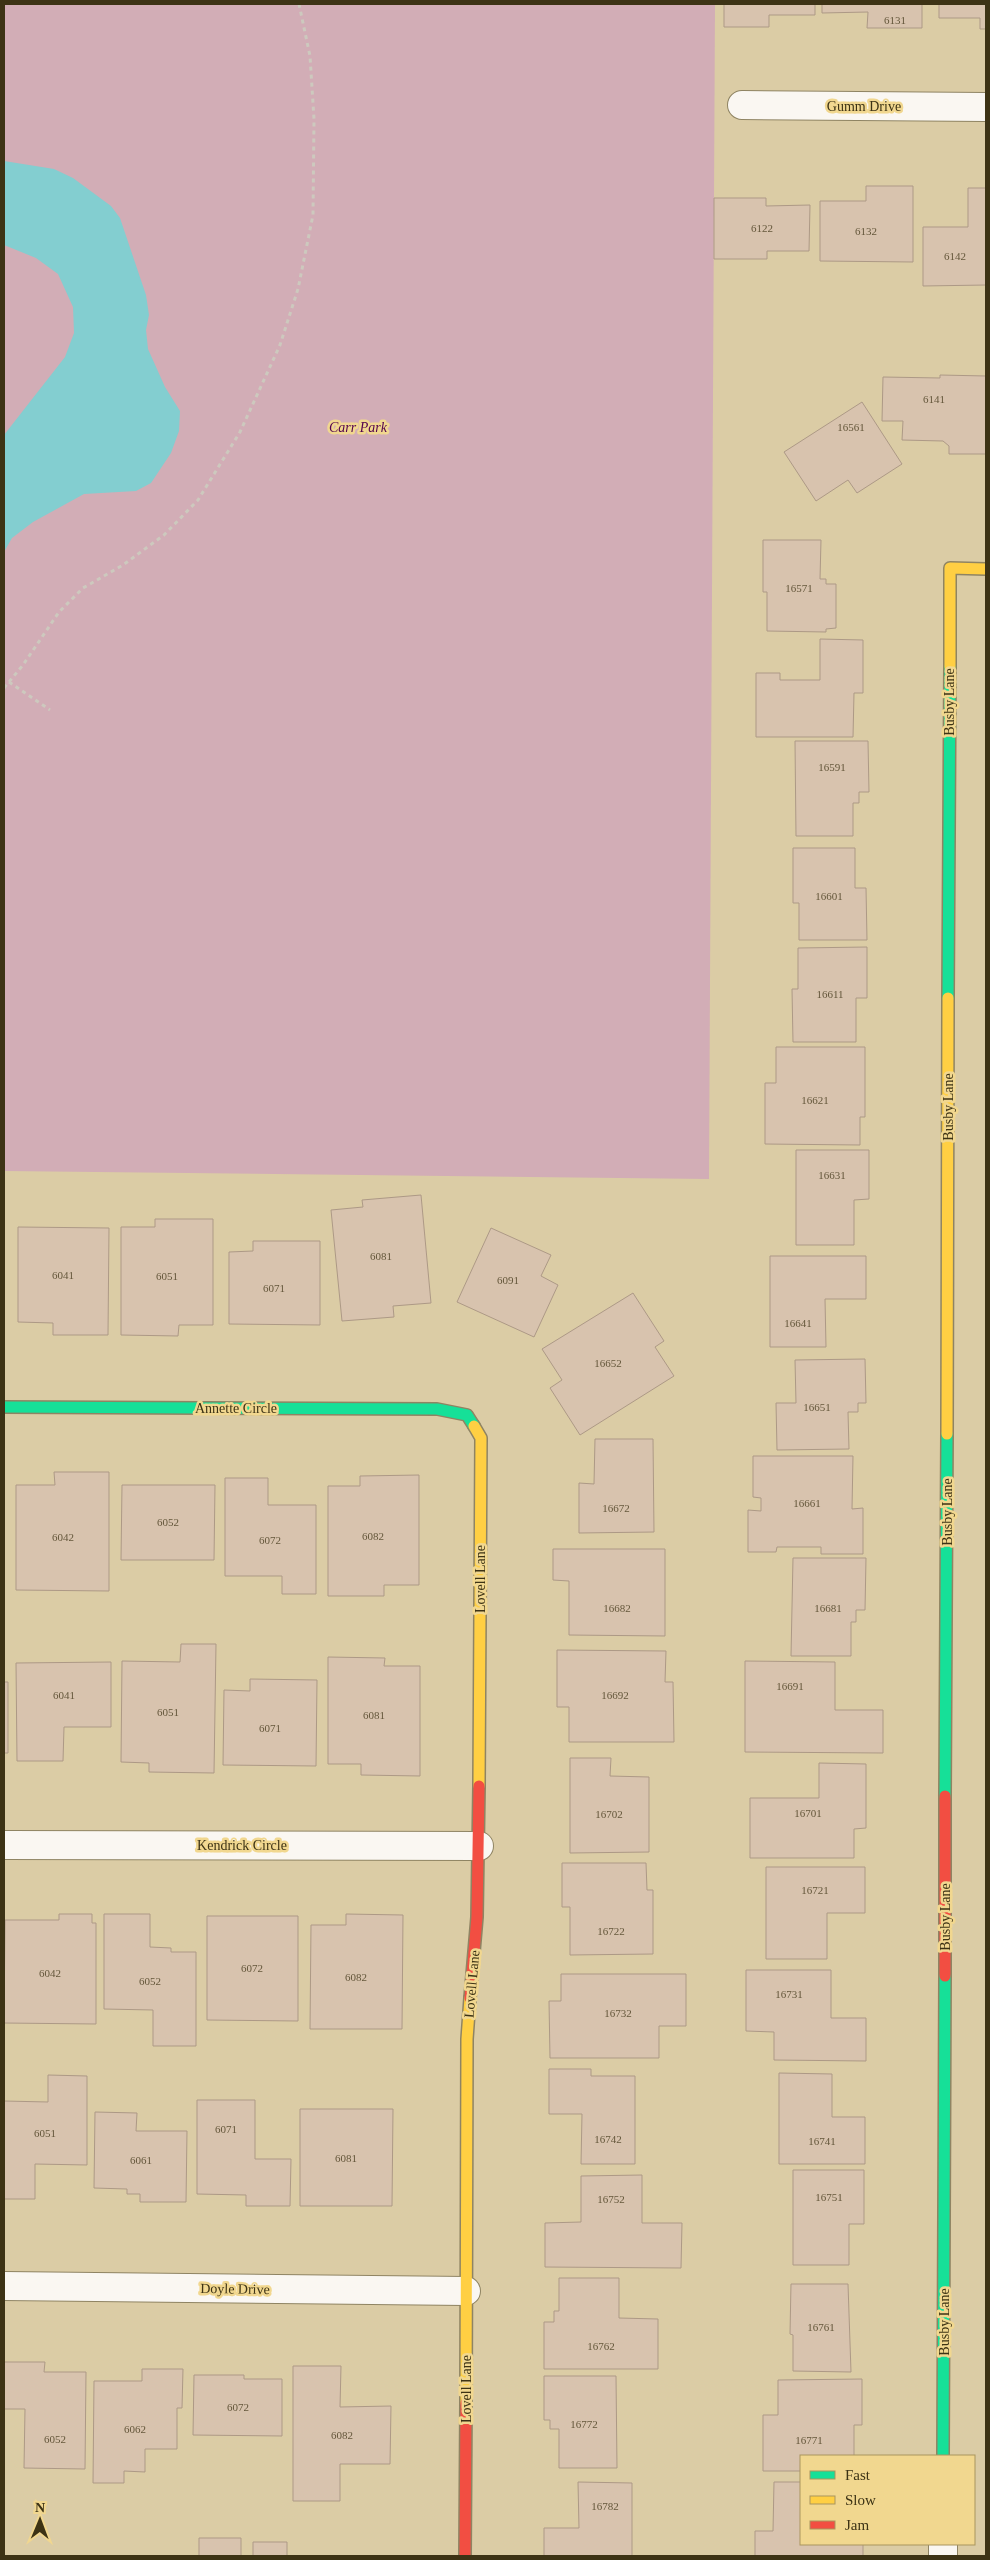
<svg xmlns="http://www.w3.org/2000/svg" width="990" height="2560" font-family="Georgia,serif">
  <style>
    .green { fill: #d2adb6 }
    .water { fill: #83ced0 }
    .building { fill: #d8c3ae; stroke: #ad9986 }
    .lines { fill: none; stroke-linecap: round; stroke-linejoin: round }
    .street-casing { stroke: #8f8463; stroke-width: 30 }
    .fast-casing { stroke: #8f8463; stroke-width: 14 }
    .slow-casing { stroke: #8f8463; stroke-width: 14 }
    .jam-casing { stroke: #8f8463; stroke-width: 14 }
    .path { stroke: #cdc9be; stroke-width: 3; stroke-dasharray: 4 4; stroke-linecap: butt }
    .street { stroke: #faf7f2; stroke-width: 28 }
    .fast { stroke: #16e098; stroke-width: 11 }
    .slow { stroke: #ffcf43; stroke-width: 11 }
    .jam { stroke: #f24e42; stroke-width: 11 }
    .labels { text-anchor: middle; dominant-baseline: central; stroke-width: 5; stroke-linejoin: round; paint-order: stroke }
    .number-label { font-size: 11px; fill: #64573b }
    .street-label { font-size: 14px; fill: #3d3315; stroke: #f1d78f }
    .park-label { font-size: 14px; font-style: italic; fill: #52034e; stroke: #f1d78f }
  </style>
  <rect width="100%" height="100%" fill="#dbcca5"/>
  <path class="green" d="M4 4H715L709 1179 4 1171Z"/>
  <path class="water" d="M4 161 54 169 73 178 111 206 120 218 146 295 149 315 146 330 148 349 165 387 180 411 179 431 171 453 151 483 136 491 84 494 33 522 12 538 4 552V435L65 357 74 333 73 307 58 274 36 258 4 245Z"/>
  <path class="building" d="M724 4H815V15H769V27H724Z
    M822 4H922V28H867L868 12 822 13Z
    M939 4H986V29H980V18H939Z
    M866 186H913V262L820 261V201H866Z
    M968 188H986V285L923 286V227H968Z
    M714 198H766V206L810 205 809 251H767V259H714Z
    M940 375 986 376V454H949V446L943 441 902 440 903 421H882L883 377 940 378Z
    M862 402 902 464 857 493 848 480 816 501 784 452Z
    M763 540H821L820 579H826V584H836V628L826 629V632L767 631V592H763Z
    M820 639 863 640V693H854L853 737H756V673H780V680H820Z
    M795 741H868L869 792H859V803H853V836H796Z
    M793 848H855V888H866L867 940H799V903H793Z
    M867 947V998H856V1042H793L792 989H798V948Z
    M776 1047H865V1117H860V1145L765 1144V1083H776Z
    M796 1150H869V1199L854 1200V1245H796Z
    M421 1195 431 1303 393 1306 394 1317 342 1321 331 1210 363 1207 362 1200Z
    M155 1219H213V1325H179L178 1336 121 1335V1227H155Z
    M18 1227 109 1228 108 1335H53V1323L18 1322Z
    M491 1228 551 1255 541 1276 558 1285 534 1337 457 1302Z
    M253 1241H320V1325L229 1324V1252L253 1251Z
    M770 1256H866V1299H825L826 1347H770Z
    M633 1293 664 1341 655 1347 674 1376 580 1435 550 1388 562 1380 542 1349Z
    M865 1359 866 1403H858V1412H848L849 1449 777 1450 776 1403H796L795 1360Z
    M595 1439H653L654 1532 579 1533V1483L594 1484Z
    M753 1456H853L852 1509 863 1508V1554H821V1547H777L776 1552H748V1510L761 1511V1498L753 1497Z
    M54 1472H109V1591L16 1590V1485H55Z
    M419 1475V1585H384V1596H328V1486H360V1476Z
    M225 1478H268V1505H316V1594H282V1576H225Z
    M122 1485H215L214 1560H121Z
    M553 1549H665V1636L569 1635V1581L553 1580Z
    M793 1558H866L865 1610H856V1622H851V1656H791Z
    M181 1644H216L214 1773 149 1772V1763L121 1762 122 1661 180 1662Z
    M557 1650 666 1651 665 1682H673L674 1742H569V1707H557Z
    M328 1657 385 1658 384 1666H420V1776L361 1775V1764H328Z
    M745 1661 835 1662V1710H883V1753L745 1752Z
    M111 1662V1727H64L63 1761H17L16 1663Z
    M250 1679 317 1680 316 1766 223 1765 224 1690 250 1691Z
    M4 1682H8V1753H4Z
    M570 1758H611L610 1776 649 1777V1852L570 1853Z
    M819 1763 866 1764V1828L854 1829V1858H750V1798H819Z
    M562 1863H646L647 1890H653V1954L570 1955V1907H562Z
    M766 1867H865V1913H827V1959H766Z
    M59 1914H92V1923H96V2024L4 2023 5 1920H59Z
    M104 1914H150V1947L171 1948V1952H196V2046H153V2010L104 2009Z
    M346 1914 403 1915 402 2029H310L311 1925H346Z
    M207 1916H298V2021L207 2020Z
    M746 1970H831V2018H866V2061L774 2060V2032L746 2031Z
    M561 1974H686V2026H659V2058H550L549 2001H561Z
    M549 2069H591V2076H635V2164H581L582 2114H549Z
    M779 2073 832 2074V2117H865V2164H779Z
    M48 2075 87 2076V2165L35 2164V2199H4V2101L48 2102Z
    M197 2100H255V2159H291L290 2206H246V2195L197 2194Z
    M300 2109H393L392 2206H300Z
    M95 2112 137 2113 136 2131H187L186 2202H140V2194H127V2189L94 2188Z
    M793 2170H864V2224H849V2265H793Z
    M642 2175V2223H682L681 2268 545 2267V2223L581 2222V2176Z
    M559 2278H619V2318L658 2319V2369H544V2322H554V2311H559Z
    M791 2284H848L851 2372 793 2371V2335L790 2334Z
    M4 2362H45L44 2372H86L85 2469 24 2468 25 2409H4Z
    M293 2366H341L340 2407 391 2406 390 2464H340V2501H293Z
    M142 2369H183L182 2408H177V2449H145V2472L124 2471V2483H93L94 2381H142Z
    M194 2375H244V2379H282V2436L193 2435Z
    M544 2376H616L617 2468H559V2429H550V2420H544Z
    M862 2379V2425H854V2456H801V2471H763V2415H778V2380Z
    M578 2482 632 2483V2556H544V2528H579Z
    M774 2482H801V2544H863V2556H755V2531H773Z
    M199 2538H241V2556H199Z
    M253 2542H287V2556H253Z"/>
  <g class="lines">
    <g class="street-casing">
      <path id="street" d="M742 105 986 107
        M4 1845 479 1846
        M4 2286 466 2291
        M943 2556V2544"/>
    </g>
    <g class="fast-casing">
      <path id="fast" d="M948 998 950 667
        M4 1407 437 1409 467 1415 474 1426
        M945 1796 947 1434
        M943 2456 945 1976"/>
    </g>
    <g class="slow-casing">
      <path id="slow" d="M950 667V568L986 569
        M474 1426 481 1438 479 1786
        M947 1434 948 998
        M466 2403 467 2039 470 1998"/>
    </g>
    <g class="jam-casing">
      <path id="jam" d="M945 1976V1796
        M470 1998 477 1917 479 1786
        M465 2556 466 2403"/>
    </g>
    <path class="path" d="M9 682 50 710
      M4 688 23 665 59 612 83 588 123 565 164 535 198 500 240 432 280 345 298 289 313 215 314 119 310 56 299 4"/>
    <use href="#street" class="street"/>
    <use href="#fast" class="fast"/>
    <use href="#slow" class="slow"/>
    <use href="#jam" class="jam"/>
  </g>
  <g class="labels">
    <g class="number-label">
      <text x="895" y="20">6131</text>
      <text x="762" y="228">6122</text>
      <text x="866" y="231">6132</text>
      <text x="955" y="256">6142</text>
      <text x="934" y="399">6141</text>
      <text x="851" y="427">16561</text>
      <text x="799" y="588">16571</text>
      <text x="832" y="767">16591</text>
      <text x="829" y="896">16601</text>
      <text x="830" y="994">16611</text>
      <text x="815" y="1100">16621</text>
      <text x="832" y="1175">16631</text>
      <text x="381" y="1256">6081</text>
      <text x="63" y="1275">6041</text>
      <text x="167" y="1276">6051</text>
      <text x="508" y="1280">6091</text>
      <text x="274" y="1288">6071</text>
      <text x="798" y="1323">16641</text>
      <text x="608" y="1363">16652</text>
      <text x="817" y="1407">16651</text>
      <text x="807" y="1503">16661</text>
      <text x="616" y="1508">16672</text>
      <text x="168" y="1522">6052</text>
      <text x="373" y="1536">6082</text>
      <text x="63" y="1537">6042</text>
      <text x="270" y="1540">6072</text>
      <text x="617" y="1608">16682</text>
      <text x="828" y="1608">16681</text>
      <text x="790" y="1686">16691</text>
      <text x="64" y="1695">6041</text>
      <text x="615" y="1695">16692</text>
      <text x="168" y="1712">6051</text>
      <text x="374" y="1715">6081</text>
      <text x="270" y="1728">6071</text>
      <text x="808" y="1813">16701</text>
      <text x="609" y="1814">16702</text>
      <text x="815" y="1890">16721</text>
      <text x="611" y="1931">16722</text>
      <text x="252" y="1968">6072</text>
      <text x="50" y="1973">6042</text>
      <text x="356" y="1977">6082</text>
      <text x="150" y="1981">6052</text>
      <text x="789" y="1994">16731</text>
      <text x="618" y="2013">16732</text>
      <text x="226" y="2129">6071</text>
      <text x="45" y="2133">6051</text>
      <text x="608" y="2139">16742</text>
      <text x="822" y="2141">16741</text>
      <text x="346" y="2158">6081</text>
      <text x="141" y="2160">6061</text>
      <text x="829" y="2197">16751</text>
      <text x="611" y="2199">16752</text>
      <text x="821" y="2327">16761</text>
      <text x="601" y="2346">16762</text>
      <text x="238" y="2407">6072</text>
      <text x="584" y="2424">16772</text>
      <text x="135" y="2429">6062</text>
      <text x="342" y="2435">6082</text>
      <text x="55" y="2439">6052</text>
      <text x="809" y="2440">16771</text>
      <text x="605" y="2506">16782</text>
    </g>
    <g class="street-label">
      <text x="864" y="106">Gumm Drive</text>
      <text transform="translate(949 702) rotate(-90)">Busby Lane</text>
      <text transform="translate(948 1107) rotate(-90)">Busby Lane</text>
      <text x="236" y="1408">Annette Circle</text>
      <text transform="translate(947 1512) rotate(-90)">Busby Lane</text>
      <text transform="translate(480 1579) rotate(-90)">Lovell Lane</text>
      <text x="242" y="1845">Kendrick Circle</text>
      <text transform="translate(945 1917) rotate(-90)">Busby Lane</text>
      <text transform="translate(472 1984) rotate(-85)">Lovell Lane</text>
      <text transform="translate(235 2289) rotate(1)">Doyle Drive</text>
      <text transform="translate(944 2322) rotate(-90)">Busby Lane</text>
      <text transform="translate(466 2389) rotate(-90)">Lovell Lane</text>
    </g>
    <g class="park-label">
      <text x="358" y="427">Carr Park</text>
    </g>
  </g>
  <rect width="990" height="2560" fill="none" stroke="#3d3315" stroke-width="10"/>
  <rect x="800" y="2455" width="175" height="90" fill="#f1d78f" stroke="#a9955e"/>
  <rect x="810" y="2471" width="25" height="8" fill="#16e098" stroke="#a9955e"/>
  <text x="845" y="2480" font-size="15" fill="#3d3315">Fast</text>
  <rect x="810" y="2496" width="25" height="8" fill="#ffcf43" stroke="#a9955e"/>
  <text x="845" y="2505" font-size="15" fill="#3d3315">Slow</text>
  <rect x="810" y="2521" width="25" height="8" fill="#f24e42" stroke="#a9955e"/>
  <text x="845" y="2530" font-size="15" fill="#3d3315">Jam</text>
  <g transform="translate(40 2520) rotate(1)" stroke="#f1d78f" stroke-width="4" paint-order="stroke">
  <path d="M0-4L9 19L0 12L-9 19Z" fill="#3d3315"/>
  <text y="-8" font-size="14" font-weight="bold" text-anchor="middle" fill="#3d3315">N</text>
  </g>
</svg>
